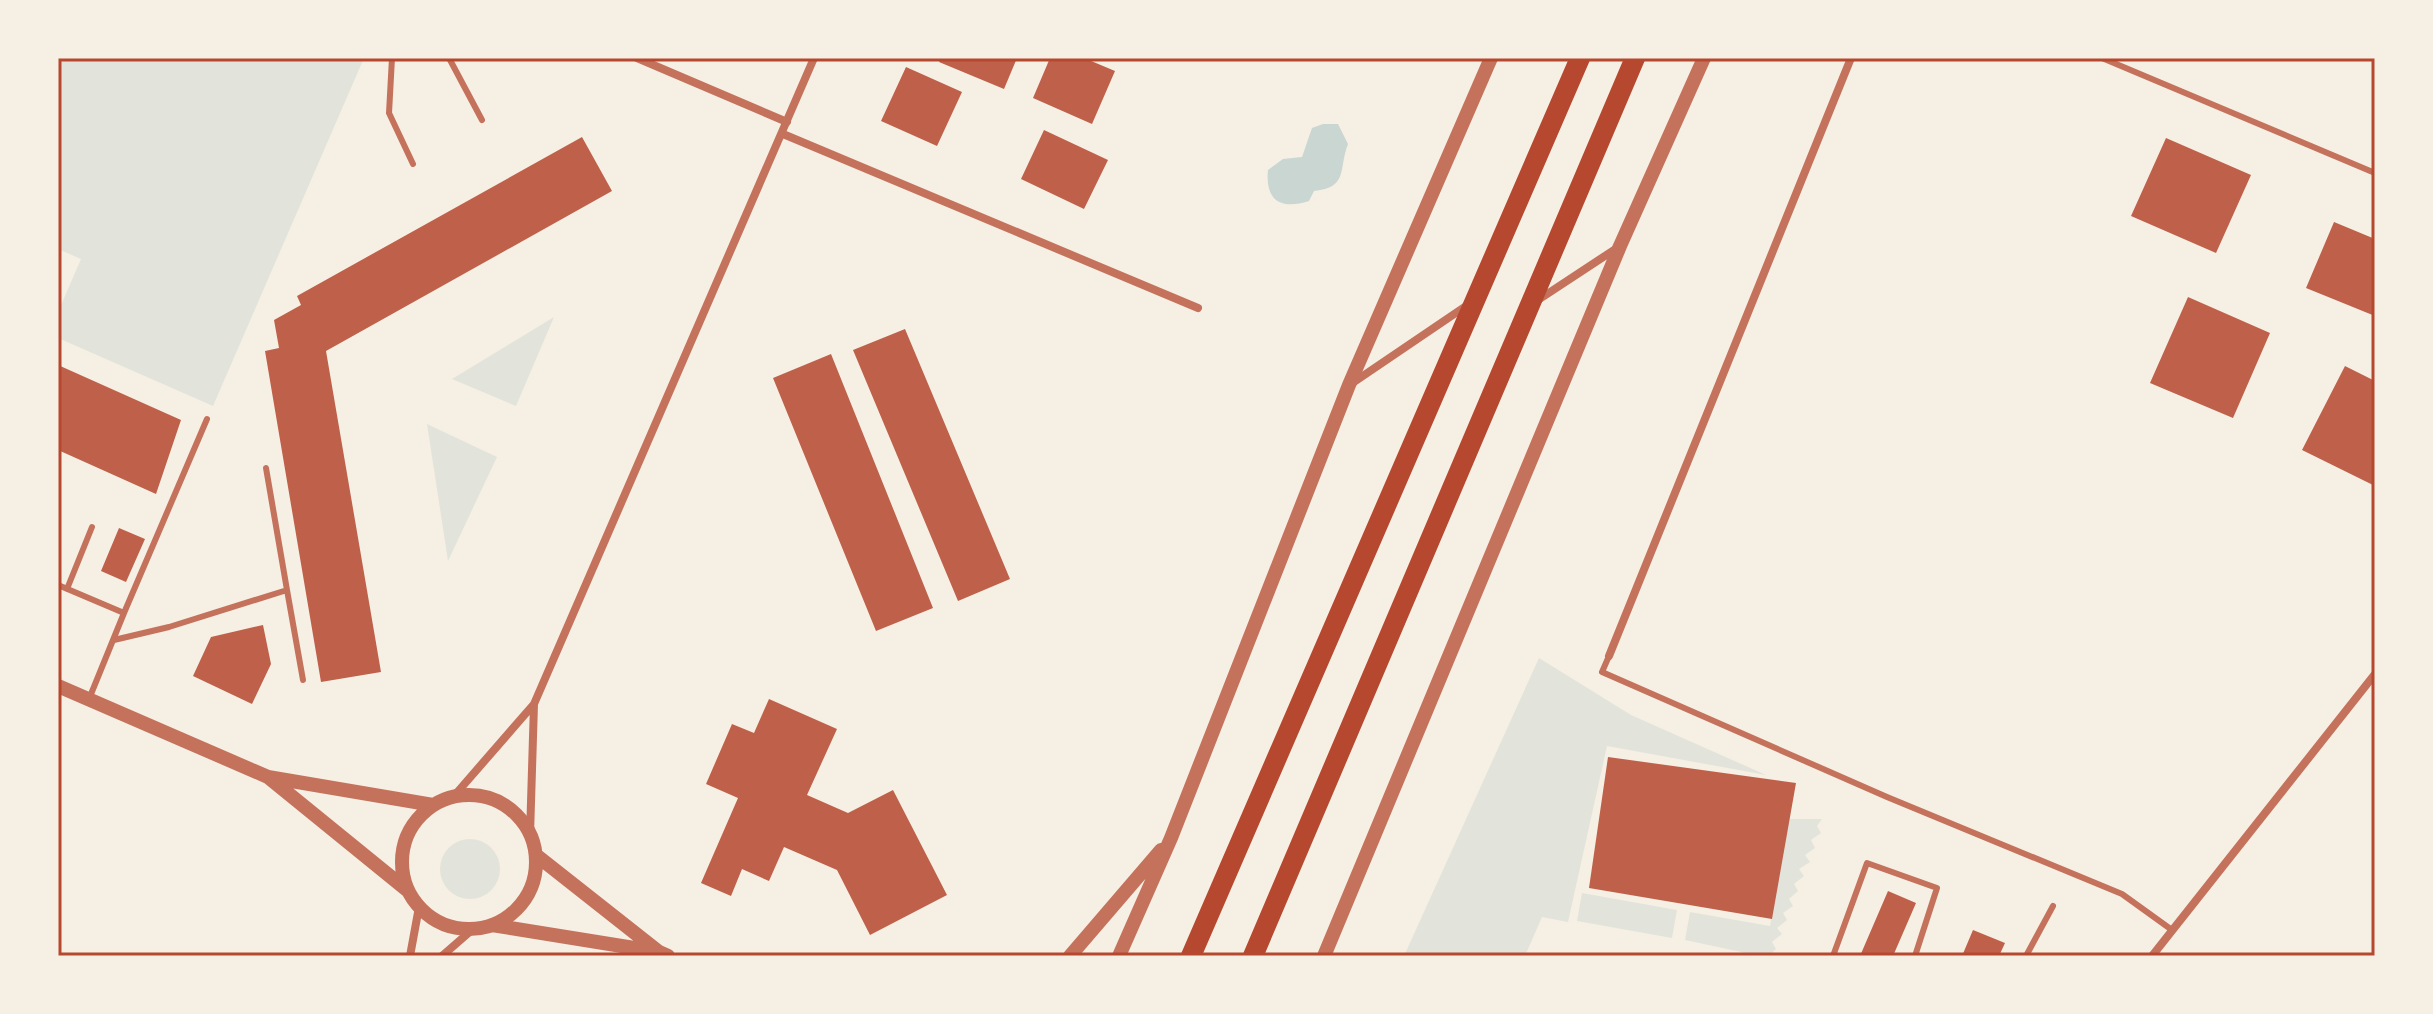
<svg xmlns="http://www.w3.org/2000/svg" width="2433" height="1014" font-family="'Golos Text',sans-serif">
  <style>
    .green { fill: #e2e4dc }
    .water { fill: #c9d6d2 }
    .building { fill: #bf614a }
    .lines { fill: none; stroke-linecap: round; stroke-linejoin: round }
    .service { stroke: #c5725c; stroke-width: 6 }
    .minor { stroke: #c5725c; stroke-width: 8 }
    .tertiary { stroke: #c5725c; stroke-width: 14 }
    .primary { stroke: #b5482f; stroke-width: 20 }
    .neatline { fill: none; stroke: #b5482f; stroke-width: 3 }
  </style>
  <rect width="100%" height="100%" fill="#f6efe4"/>
  <path class="green" d="M58 58H364L213 406 58 338V312L81 259 58 249Z
    M554 317 516 406 452 379Z
    M427 424 497 457 448 561Z
    M1539 658 1631 715 1766 775 1607 746 1568 922 1542 917 1525 956H1404Z
    M1789 819H1822L1817 826 1821 833 1811 840 1815 848 1805 855 1810 862 1799 869 1804 876 1794 884 1798 891 1789 899 1793 906 1783 913 1787 920 1777 928 1782 934 1772 942 1776 949 1768 956H1760L1685 940 1690 912 1770 926Z
    M440 869a30 30 0 1 1 60 0a30 30 0 1 1-60 0Z
    M1582 893 1677 910 1672 938 1577 921Z"/>
  <path class="water" d="M1323 124H1338L1348 144C1338 170 1349 187 1314 191L1309 201C1281 210 1265 201 1268 170L1283 159 1302 157 1312 128Z"/>
  <path class="building" d="M941 58H1017L1004 89 939 62Z
    M1050 58H1084L1115 71 1092 124 1033 98Z
    M906 67 962 92 937 146 881 121Z
    M1044 130 1108 160 1084 209 1021 179Z
    M582 137 612 191 326 351 381 672 321 682 265 351 279 348 274 320 301 305 297 296Z
    M2166 138 2251 175 2216 253 2131 216Z
    M2334 222 2375 239V316L2306 288Z
    M2188 297 2270 333 2233 418 2150 383Z
    M905 329 1010 579 958 601 853 350Z
    M831 354 933 608 876 631 773 378Z
    M58 365 181 420 156 494 58 450Z
    M2345 366 2375 381V486L2302 450Z
    M119 528 145 539 126 582 101 571Z
    M263 625 271 664 252 704 193 676 211 637Z
    M769 699 837 729 807 795 848 813 893 790 947 895 870 935 837 870 784 847 769 881 742 869 731 896 701 883 738 798 706 784 732 724 754 733Z
    M1608 757 1796 783 1772 919 1589 888Z
    M1888 891 1916 903 1893 956H1860Z
    M1973 930 2005 943 1999 956H1962Z"/>
  <g class="lines">
    <path class="service" d="M392 58 389 113 413 164
      M449 58 482 120
      M2102 58 2375 173
      M58 585 124 613 89 699
      M67 589 92 527
      M287 590 303 680
      M124 613 207 419
      M114 640 169 627 287 590 266 468
      M1609 656 1602 672 1887 797 2122 894 2172 930
      M1833 956 1867 863 1937 888 1915 956
      M2026 956 2053 906"/>
    <path class="minor" d="M637 58 787 122
      M783 134 1198 308
      M1538 300 1617 248
      M1351 384 1469 304
      M1609 656 1851 58
      M454 796 534 704 814 58
      M530 835 534 704
      M410 956 419 907
      M442 956 473 929
      M2152 956 2375 674"/>
    <path class="tertiary" d="M58 686 268 777 433 805
      M268 777 407 890
      M402 862a67 67 0 1 1 134 0a67 67 0 1 1-134 0Z
      M536 855 659 952 668 956
      M492 925 659 952
      M1070 956 1161 850
      M1119 956 1171 838 1349 385 1491 58
      M1324 956 1620 246 1704 58"/>
    <path class="primary" d="M1191 956 1580 58
      M1253 956 1635 58"/>
  </g>
  <rect width="2433" height="1014" fill="none" stroke="#f6efe4" stroke-width="120"/>
  <rect x="60" y="60" width="2313" height="894" class="neatline"/>
</svg>
